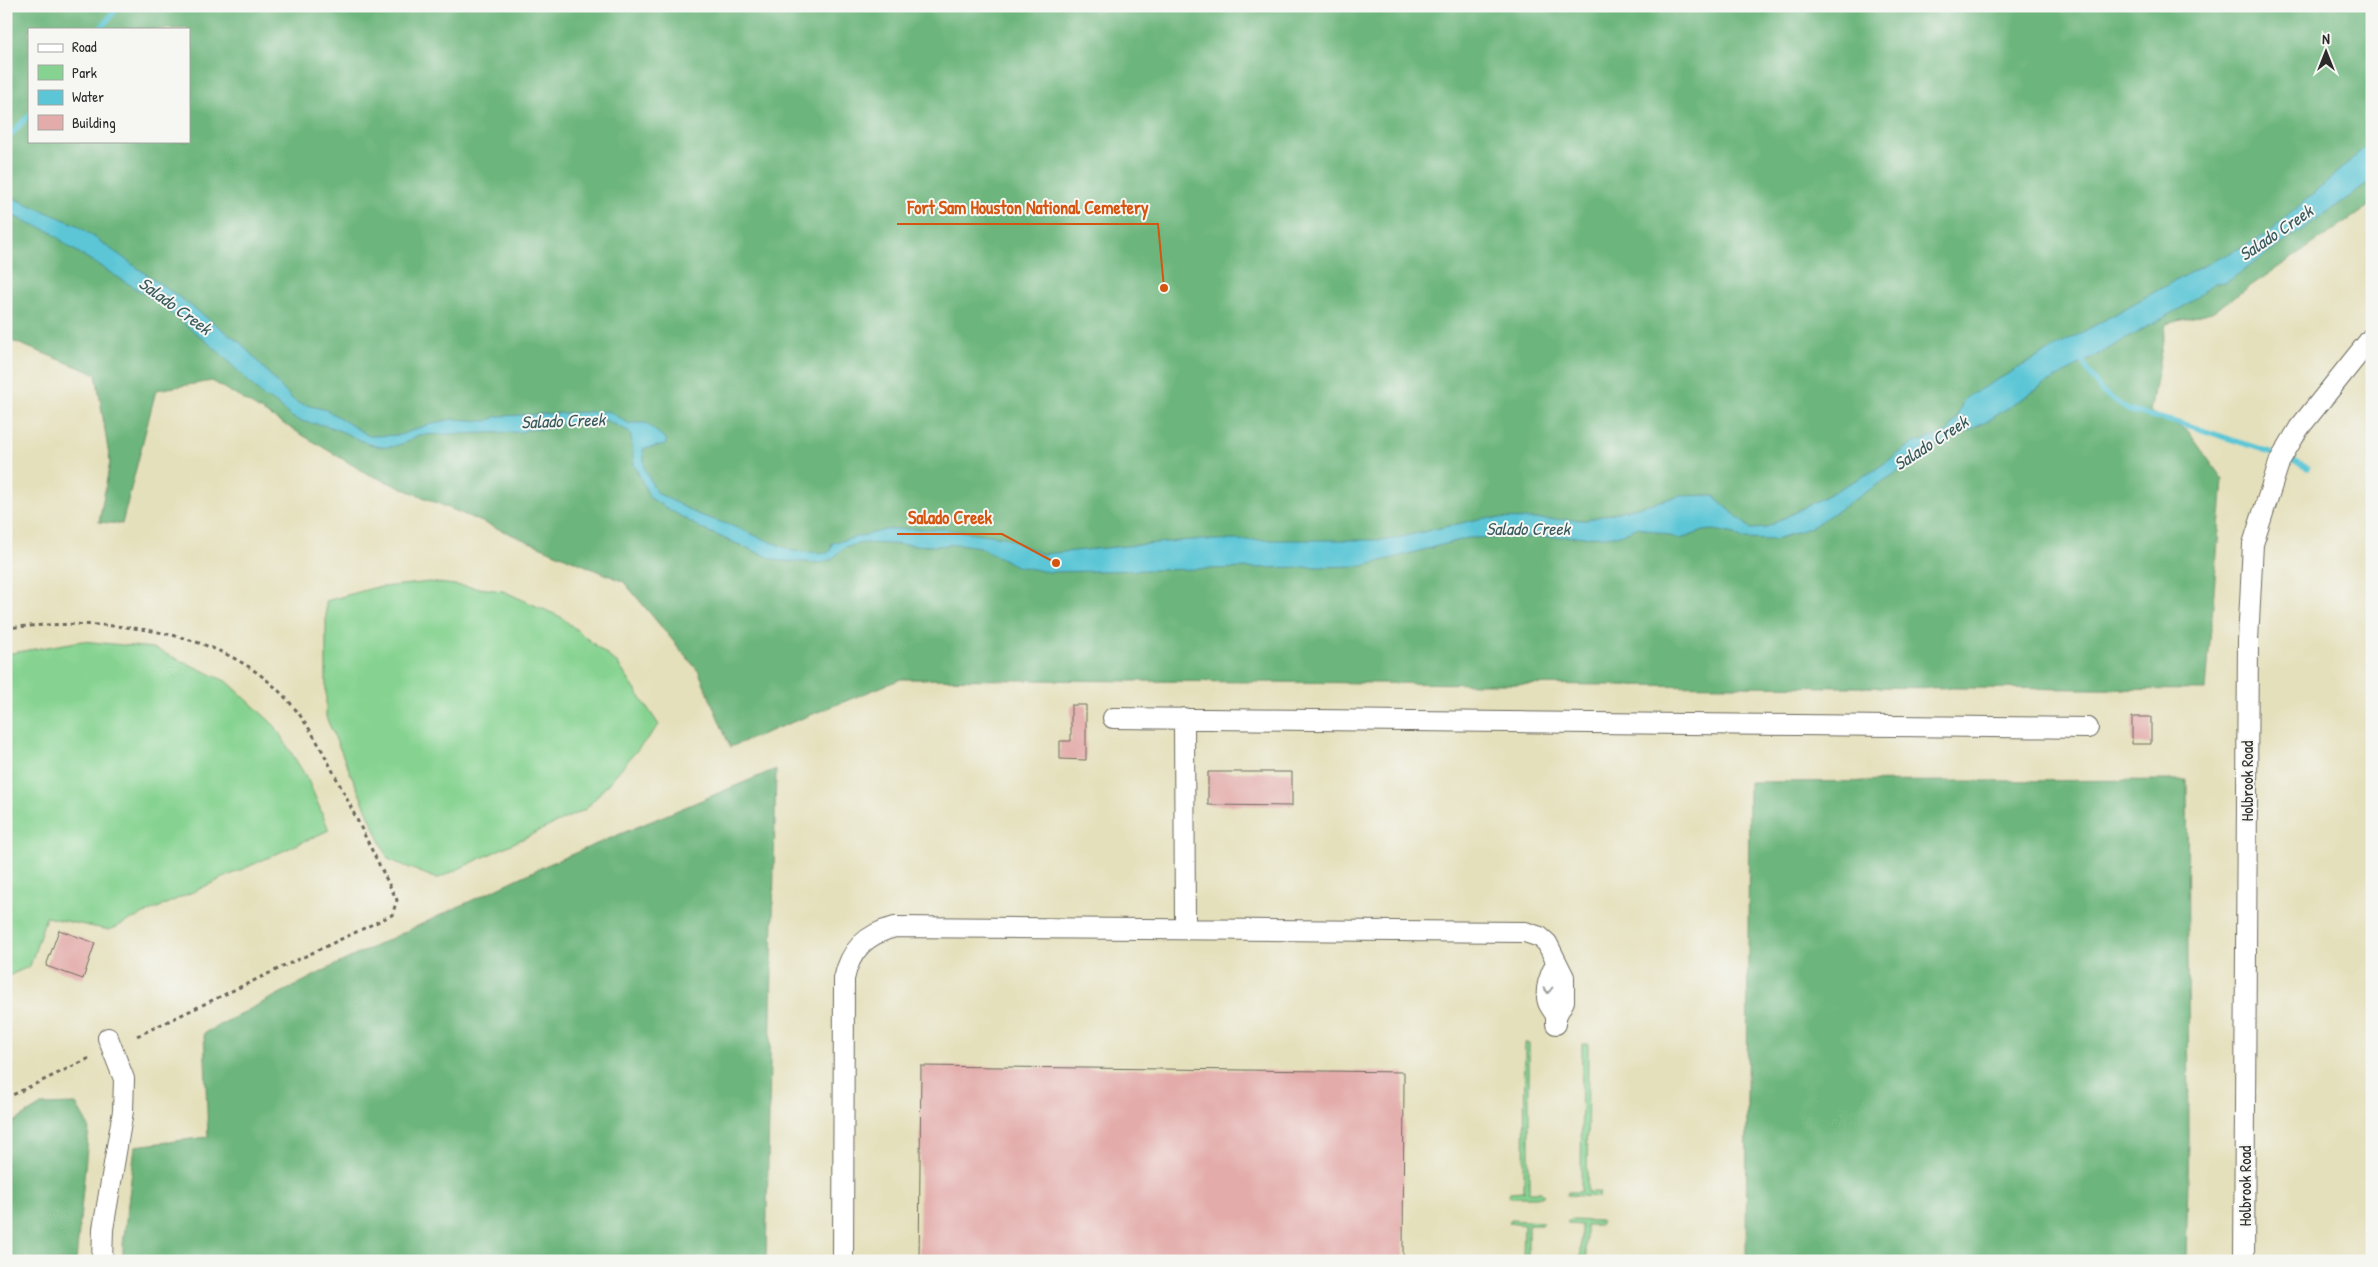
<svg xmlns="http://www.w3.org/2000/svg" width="2378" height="1267" font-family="'Patrick Hand',sans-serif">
	<rect width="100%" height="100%" fill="#f6f6f2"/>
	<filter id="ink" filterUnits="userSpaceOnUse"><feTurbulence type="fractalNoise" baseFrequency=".02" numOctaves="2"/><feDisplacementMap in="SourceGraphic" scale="10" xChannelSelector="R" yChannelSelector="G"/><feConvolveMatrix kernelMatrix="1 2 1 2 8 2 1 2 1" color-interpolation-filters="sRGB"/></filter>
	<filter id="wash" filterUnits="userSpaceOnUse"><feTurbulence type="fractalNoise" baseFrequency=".0096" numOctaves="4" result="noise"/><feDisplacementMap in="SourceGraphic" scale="20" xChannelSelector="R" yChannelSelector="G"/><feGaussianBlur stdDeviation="1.12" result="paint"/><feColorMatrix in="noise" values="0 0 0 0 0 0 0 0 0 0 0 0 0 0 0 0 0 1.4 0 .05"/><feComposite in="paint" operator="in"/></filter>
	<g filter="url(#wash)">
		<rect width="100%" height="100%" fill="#e5e0bc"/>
		<path fill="#86d391" stroke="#587f5e" d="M430,582l73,9 58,26 57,47 41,61 -73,84 -149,70 -49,-20 -62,-142v-116l47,-13z
			M82,641l71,7 75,34 47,44 33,54 21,50 -220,100 -63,-13 -16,49 -24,11v-323z
			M1525,1043h4v149h12l3,3 -2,2h-32l-1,-3 1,-2 14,-1z
			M1582,1044h6l-1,148h13l-1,5 -32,-2 1,-3h13z
			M1510,1220l33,2 -2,3h-13v36h-5l1,-36 -16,-2z
			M1570,1220l31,1 -2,4h-13v36h-5v-36l-12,-1 -2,-2z"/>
		<path fill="#6cb57b" stroke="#4c7053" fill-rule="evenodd" d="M6,6h2366v198l-160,108 -46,12 -16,88 38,19 35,49 -17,210 -1305,-11 -171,68 -31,-75 -75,-90 -258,-109 -154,-92 -56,9 -34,134 -23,-2 11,-60 -14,-88 -81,-32 -9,-1zM29,29h160v112h-160z
			M776,769l-10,492h-643v-16l12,-99 73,-9 -4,-104 131,-68 216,-102z
			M2187,780l2,359 -3,122h-440l3,-479z
			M76,1104l13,23 -13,134h-70v-134l35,-22z"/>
		<path fill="#5cc6d6" stroke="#447880" d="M2372,139v39l-10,10 -135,94 -12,1 -32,24 -136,76 -61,39 -53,27 -121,78 -38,13 -32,-1 -7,-5 -21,-4 -10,1 -24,8 -41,-12 -22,9 -149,2 -105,28 -315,6 -32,-6 -36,-19 -21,-3 -23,2 -72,-3 -20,4 -12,12 -10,4 -44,-2 -76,-32 -52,-31 -16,-33 -3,-28 -3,-6 -23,-11 -43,4 -8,4 -27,2 -6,2 -103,3c-37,26 -53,4 -88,-8 -11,-4 -24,-3 -34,-8 -13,-5 -15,-18 -31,-21l-47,-47 -59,-48 -88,-55 -20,-16 -45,-19v-18l71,30 106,75 58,43 50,55 7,5 29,7 42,26 31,-1 29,-11 24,-5 34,2 11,-5 111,-5 19,12h18l21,17 -2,5 -22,4 2,20 11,23 41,22 33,11 63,26 33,2 4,-2 2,-8 57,-14h56l60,8 37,17 147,-14h199l95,-22 103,2 94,-24 33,-1 38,34 14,-1 108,-57 41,-28 34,-11 9,-15 6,-16 5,-5 217,-121 81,-40 95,-84z"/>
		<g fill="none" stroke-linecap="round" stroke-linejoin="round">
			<path stroke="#5cc6d6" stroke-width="5.5" d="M100,29l19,-23
				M6,140l23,-25
				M2080,358l22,34 26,18 62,16 83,27
				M2291,460l17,8"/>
		</g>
		<g id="blocks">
			<path fill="#e3acaa" d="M1071,705h15v55l-26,-1v-18h11z
				M2132,717h19v27h-19z
				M1208,772h84v34l-84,-1z
				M59,930l36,13 -12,36 -37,-13z
				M921,1066l483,6 -1,189h-484z"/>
		</g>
	</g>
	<g filter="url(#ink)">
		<use href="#blocks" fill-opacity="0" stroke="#6c6a5e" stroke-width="1"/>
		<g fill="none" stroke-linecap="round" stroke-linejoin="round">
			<g stroke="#6c6a5e" stroke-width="22">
				<path id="minor" d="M1113,718l975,10
					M1184,718l1,210
					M1556,964c-6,10 -12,26 -8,38 1,4 6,9 8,14
					M102,1261l1,-32 20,-118 1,-32 -16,-41
					M843,1261l1,-282c6,-29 22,-45 51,-52 210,1 420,4 630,5l15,5 7,6 17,34v24l-8,15v8
					M2244,1261l4,-620 5,-97 27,-84 19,-32 73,-91"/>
			</g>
			<path stroke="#6c6a5e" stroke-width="3" stroke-dasharray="4 4" stroke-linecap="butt" d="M6,628c96,-10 218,-4 285,76 23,27 38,60 54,91 17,35 34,70 52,105l-5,15 -255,121
				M6,1098l86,-41"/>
			<use href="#minor" stroke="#fff" stroke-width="20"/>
		</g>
		<defs><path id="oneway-chevron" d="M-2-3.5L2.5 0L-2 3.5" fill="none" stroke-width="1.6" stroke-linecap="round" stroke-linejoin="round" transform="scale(1.25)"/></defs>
		<use stroke="#a0a0a0" href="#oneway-chevron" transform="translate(1548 990) rotate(91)"/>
	</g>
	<g text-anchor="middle" stroke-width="4" stroke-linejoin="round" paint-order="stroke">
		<g font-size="16" fill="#2b2b2b" stroke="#f6f6f2">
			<text transform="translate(2247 781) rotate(-90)" y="6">Holbrook Road</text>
			<text transform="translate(2245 1186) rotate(-90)" y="6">Holbrook Road</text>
		</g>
		<g font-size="18" font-style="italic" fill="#3a5a5e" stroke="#f6f6f2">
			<text transform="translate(2276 233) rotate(-34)" y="6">Salado Creek</text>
			<text transform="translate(175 306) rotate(36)" y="6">Salado Creek</text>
			<text transform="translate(563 421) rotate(-2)" y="6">Salado Creek</text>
			<text transform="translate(1931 443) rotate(-33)" y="6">Salado Creek</text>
			<text x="1528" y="535">Salado Creek</text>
		</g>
	</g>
	<path fill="none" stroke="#d5540f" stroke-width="2" d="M1164 288L1158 224H897M1056 563L1002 534H897"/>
	<g fill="#d5540f" stroke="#f6f6f2" stroke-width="2">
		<circle cx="1164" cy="288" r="5"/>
		<circle cx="1056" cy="563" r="5"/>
	</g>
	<g font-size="18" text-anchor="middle" font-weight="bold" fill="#d5540f" stroke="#f6f6f2" stroke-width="4" stroke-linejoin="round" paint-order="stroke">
		<text x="1028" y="214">Fort Sam Houston National Cemetery</text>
		<text x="950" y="524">Salado Creek</text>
	</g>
	<rect width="2378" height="1267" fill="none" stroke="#f6f6f2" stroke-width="25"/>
	<rect x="28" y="28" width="162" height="115" fill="#f6f6f2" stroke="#a5a5a2"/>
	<rect x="38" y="44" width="25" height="8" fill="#ffffff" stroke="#a5a5a2"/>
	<text x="72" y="52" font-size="15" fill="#2b2b2b">Road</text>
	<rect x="38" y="65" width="25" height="15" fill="#86d391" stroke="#a5a5a2"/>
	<text x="72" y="78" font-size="15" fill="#2b2b2b">Park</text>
	<rect x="38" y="90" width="25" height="15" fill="#5cc6d6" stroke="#a5a5a2"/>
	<text x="72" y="102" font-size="15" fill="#2b2b2b">Water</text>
	<rect x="38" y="115" width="25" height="15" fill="#e3acaa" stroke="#a5a5a2"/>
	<text x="72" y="128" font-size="15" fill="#2b2b2b">Building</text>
	<g transform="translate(2326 52)" stroke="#f6f6f2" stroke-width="4" paint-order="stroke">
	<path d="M0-4L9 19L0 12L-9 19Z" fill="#2b2b2b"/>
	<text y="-8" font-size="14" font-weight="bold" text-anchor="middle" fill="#2b2b2b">N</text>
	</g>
</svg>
